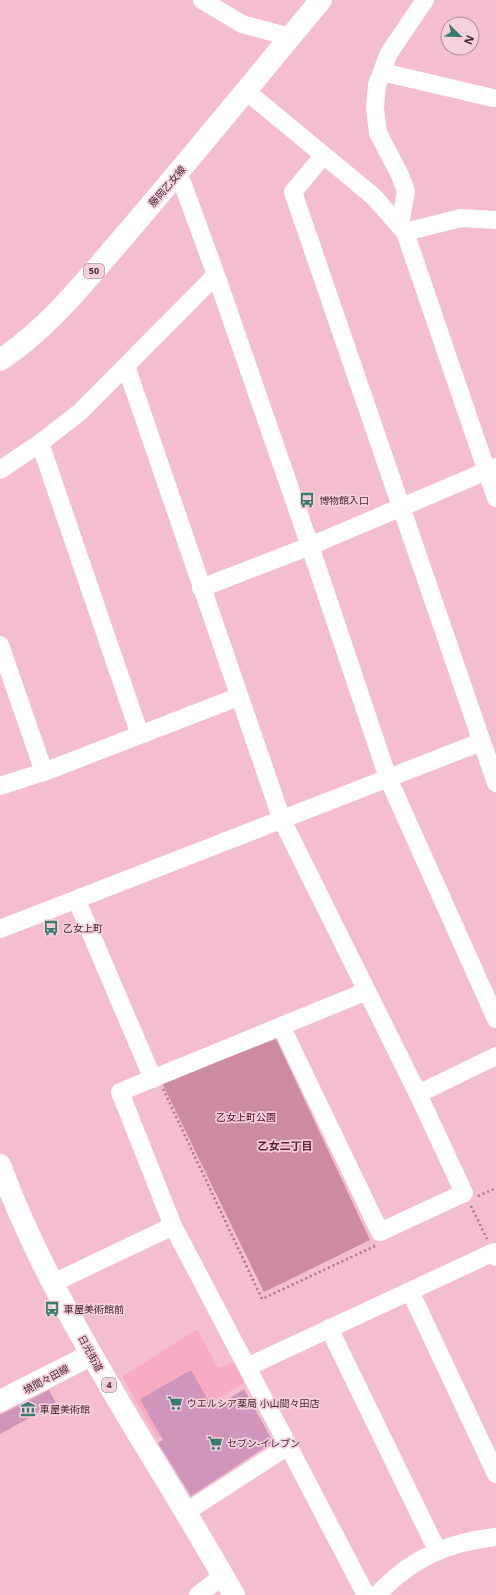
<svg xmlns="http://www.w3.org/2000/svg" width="496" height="1595" font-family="'Noto Sans','Noto Sans JP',sans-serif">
	<rect width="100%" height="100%" fill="#f4bece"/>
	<path fill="#f8abc2" d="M197,1329l21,39 19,-7 8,21 -88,55 -35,-60z"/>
	<path fill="#cd8b9f" d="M276,1039l94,201 -106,52 -102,-209z"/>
	<path fill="#cf95bb" d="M191,1370l22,39 31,-20 29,53 -82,54 -33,-53 5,-3 -23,-41z
		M49,1390l7,13 -56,31v-19z"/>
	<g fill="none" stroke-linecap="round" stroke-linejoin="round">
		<path stroke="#a77987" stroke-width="2.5" stroke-dasharray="2 3" stroke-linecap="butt" d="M163,1089l99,210 113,-53
			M478,1196l18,-8
			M471,1206l16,33"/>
		<path stroke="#fff" stroke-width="18" d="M202,0l40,24 48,13
			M382,72l111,26
			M246,91l127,105 32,36 91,266
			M323,156l-30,36 203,591
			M179,174l37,101 94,271 78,232 108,241
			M400,225l6,-34 -6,-16 -22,-42 -3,-25 2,-23 12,-32 36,-53
			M405,232l56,-14 35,2
			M126,366l156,454 136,274 46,99 -84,39 -99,-206
			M40,443l100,292
			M0,470l40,-27 40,-31 136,-137
			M201,588l109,-42 186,-79
			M0,645l44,127
			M0,786l44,-14 194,-75
			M77,901l76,178
			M0,929l481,-187
			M367,991l-247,101 53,134 74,141 247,-115 2,5
			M418,1094l78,-38
			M53,1283l120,-57
			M410,1291l86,183
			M329,1328l108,222
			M247,1367l119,228
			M186,1512l102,-66
			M198,1595l25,-19
			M377,1595c33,-36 71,-53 119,-58"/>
		<path stroke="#fff" stroke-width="22" d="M0,360c50,-33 87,-81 126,-126 66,-77 130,-156 195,-234
			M0,1401l91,-46"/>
		<path stroke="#fff" stroke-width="22" d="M0,1165c35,95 87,183 138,269 33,53 65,107 96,161"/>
	</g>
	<defs>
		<g id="bus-bare" transform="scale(1.2)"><path d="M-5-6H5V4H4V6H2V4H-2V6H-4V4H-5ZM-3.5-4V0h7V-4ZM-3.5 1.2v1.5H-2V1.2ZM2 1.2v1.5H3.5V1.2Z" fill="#387c6f" stroke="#f6d1db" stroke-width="2.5" paint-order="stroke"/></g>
		<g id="supermarket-bare" transform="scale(1.2)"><path d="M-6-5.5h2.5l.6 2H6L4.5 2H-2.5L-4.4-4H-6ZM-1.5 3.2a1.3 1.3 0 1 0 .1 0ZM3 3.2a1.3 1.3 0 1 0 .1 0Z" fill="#387c6f" stroke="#f6d1db" stroke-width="2.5" paint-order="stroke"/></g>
		<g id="museum-bare" transform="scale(1.2)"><path d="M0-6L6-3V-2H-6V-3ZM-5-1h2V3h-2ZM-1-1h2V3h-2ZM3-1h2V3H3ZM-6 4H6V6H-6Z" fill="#387c6f" stroke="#f6d1db" stroke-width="2.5" paint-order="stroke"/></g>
	</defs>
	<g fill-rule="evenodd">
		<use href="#bus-bare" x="307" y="500"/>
		<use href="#bus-bare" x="51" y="928"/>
		<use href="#bus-bare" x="52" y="1309"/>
		<use href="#supermarket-bare" x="175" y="1403"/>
		<use href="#museum-bare" x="28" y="1409"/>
		<use href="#supermarket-bare" x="215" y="1443"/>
	</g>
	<g text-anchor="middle" stroke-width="3.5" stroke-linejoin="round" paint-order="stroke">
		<g fill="#f6d1db" stroke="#7d5964" stroke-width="1">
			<rect x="84" y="264" width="20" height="14" rx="3"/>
			<rect x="102" y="1378" width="14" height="14" rx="3"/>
		</g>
		<g font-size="9" font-weight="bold" fill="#492631">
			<text x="94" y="274">50</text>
			<text x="109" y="1388">4</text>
		</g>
		<g font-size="10" fill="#492631" stroke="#f6d1db">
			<text transform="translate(167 186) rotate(-49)" y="4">藤岡乙女線</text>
			<text transform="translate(91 1353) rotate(61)" y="4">日光街道</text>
			<text transform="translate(46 1379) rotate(-28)" y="4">境間々田線</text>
		</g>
		<g font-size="10" fill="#492631" stroke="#f6d1db" text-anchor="start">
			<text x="319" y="504">博物館入口</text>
			<text x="63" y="932">乙女上町</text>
			<text x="64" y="1313">車屋美術館前</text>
			<text x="187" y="1407">ウエルシア薬局 小山間々田店</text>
			<text x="40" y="1413">車屋美術館</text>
			<text x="227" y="1447">セブン-イレブン</text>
		</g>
		<g font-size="10" fill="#540129" stroke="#f6d1db">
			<text x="246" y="1121">乙女上町公園</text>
		</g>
		<g font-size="11" font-weight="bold" fill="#651c39" stroke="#f6d1db">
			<text x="285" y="1150">乙女二丁目</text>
		</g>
	</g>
	<g transform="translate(460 36) rotate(113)"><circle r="19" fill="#f6d1db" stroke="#b18d97"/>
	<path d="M0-3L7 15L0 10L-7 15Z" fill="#387c6f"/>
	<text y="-6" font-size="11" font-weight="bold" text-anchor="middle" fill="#492631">N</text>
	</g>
</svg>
